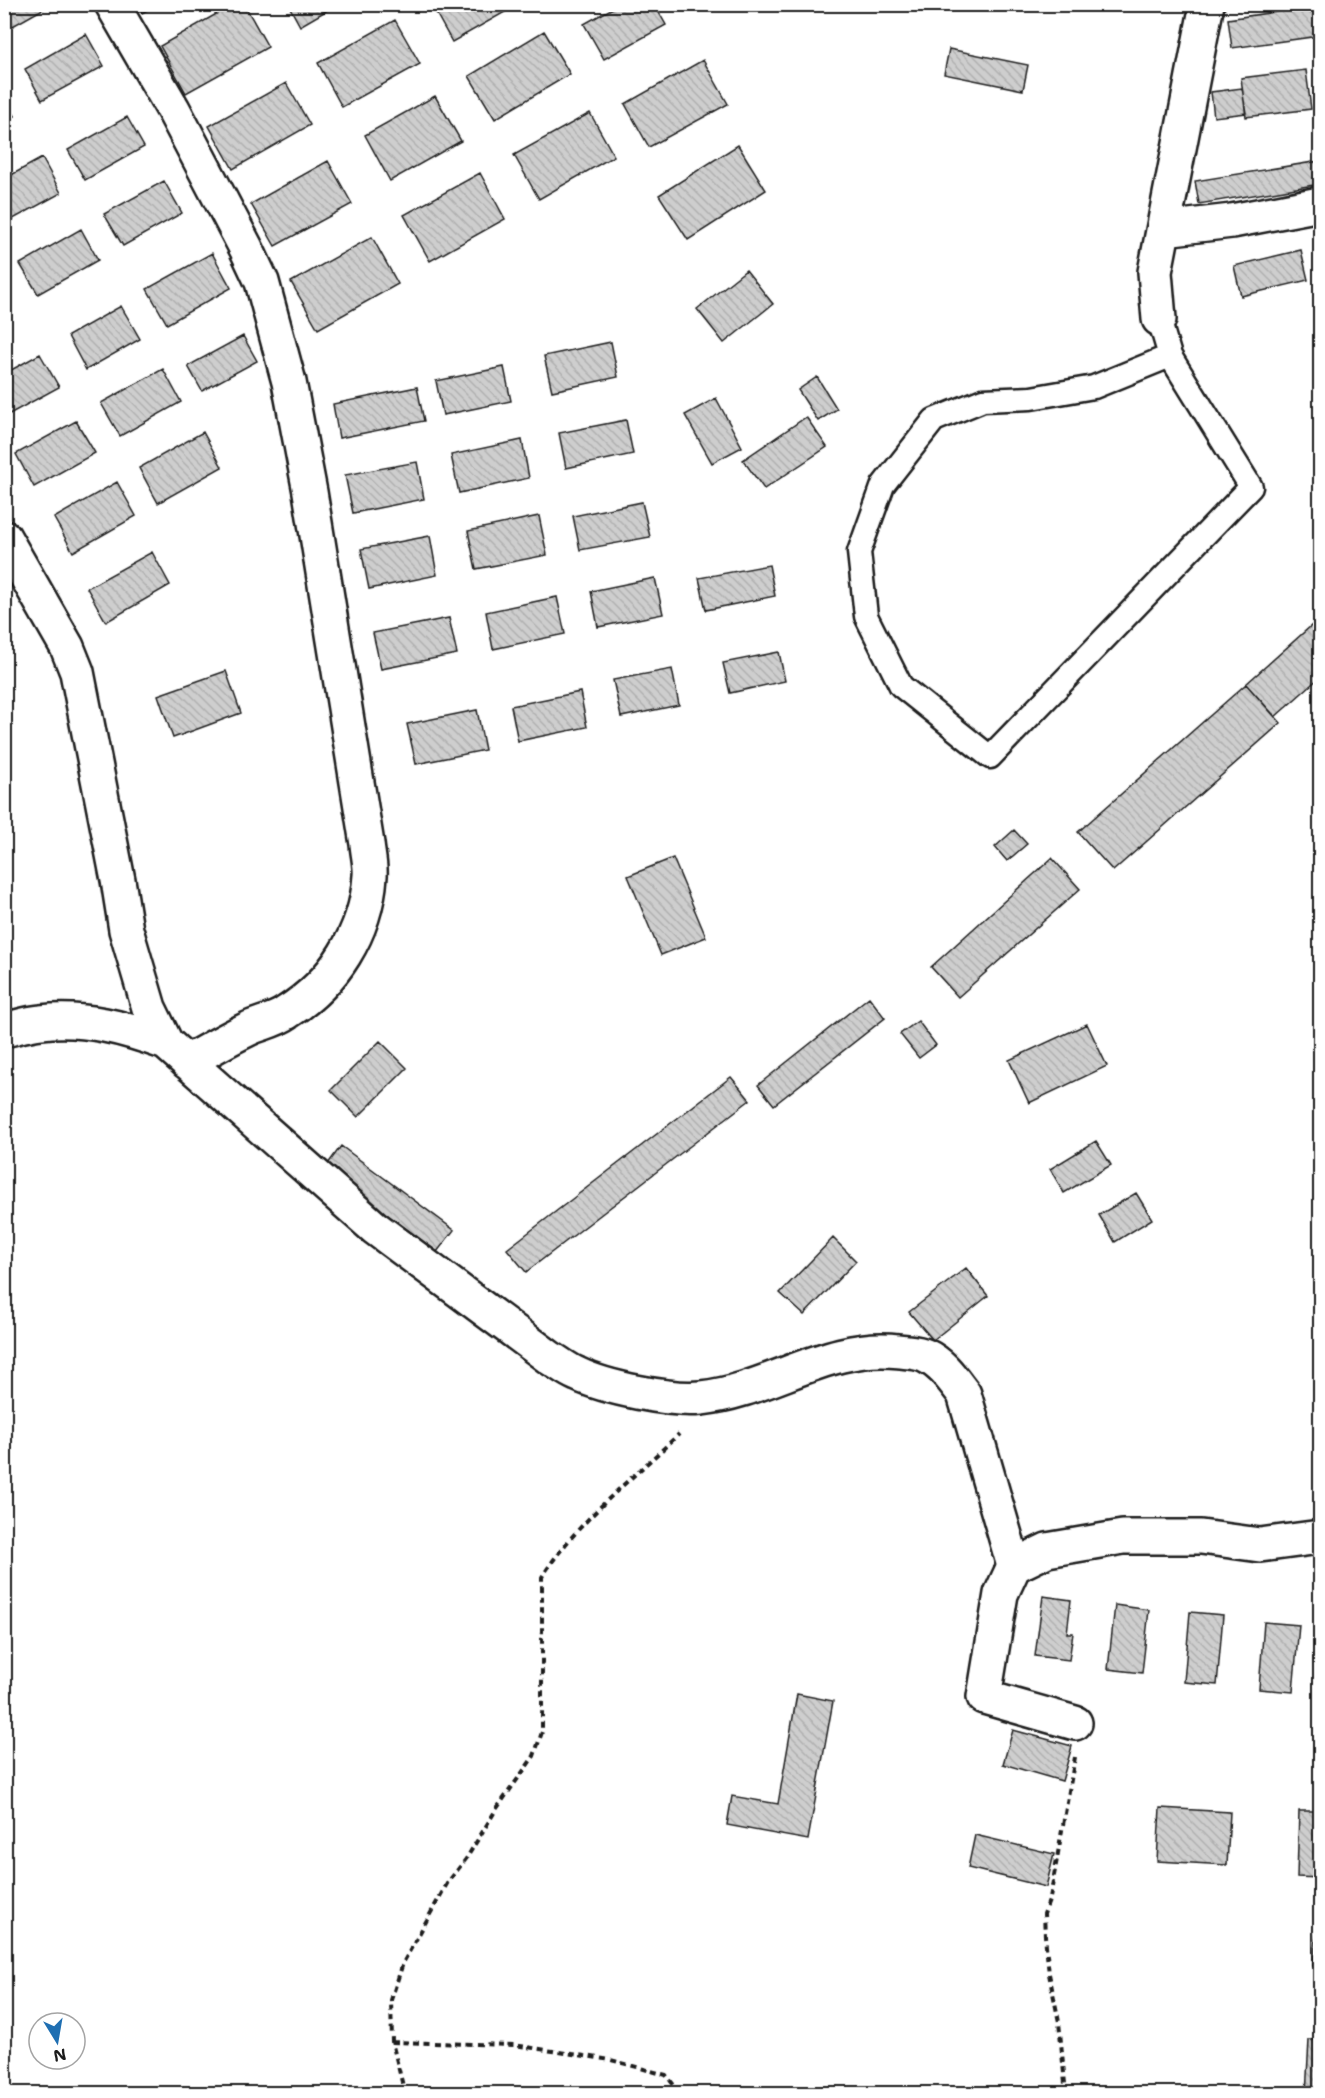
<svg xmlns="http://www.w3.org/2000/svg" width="1325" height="2098" font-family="'Shantell Sans',sans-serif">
	<defs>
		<pattern id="building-back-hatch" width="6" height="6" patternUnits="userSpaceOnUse" patternTransform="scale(1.5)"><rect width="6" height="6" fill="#cecece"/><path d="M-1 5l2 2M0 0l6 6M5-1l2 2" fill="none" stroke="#b0b0b0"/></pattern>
	</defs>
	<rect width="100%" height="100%" fill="#fff"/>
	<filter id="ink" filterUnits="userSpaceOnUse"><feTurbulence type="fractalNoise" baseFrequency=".0167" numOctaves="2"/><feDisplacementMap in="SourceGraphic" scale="12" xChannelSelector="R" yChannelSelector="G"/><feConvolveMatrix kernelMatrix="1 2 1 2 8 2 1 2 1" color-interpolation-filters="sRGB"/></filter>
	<g filter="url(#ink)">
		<path fill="url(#building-back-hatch)" stroke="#1c1c1c" stroke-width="1.5" d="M4,4h48l-48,27z
			M137,4h21l-16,9z
			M234,4h10l24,43 -82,46 -26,-47z
			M288,4h50l-38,22z
			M431,4h88l-67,38z
			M620,4h34l12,21 -62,34 -20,-35z
			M1315,6l4,30 -87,12 -4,-29z
			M395,20l25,44 -78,43 -24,-44z
			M544,31l26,43 -75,45 -26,-43z
			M86,34l18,32 -62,34 -17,-31z
			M949,49l79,16 -5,25 -79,-16z
			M703,60l25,44 -79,43 -24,-43z
			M1306,70l5,39 -65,8 -5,-39z
			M286,83l24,42 -77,44 -24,-43z
			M1242,88l4,25 -32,4 -3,-25z
			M435,96l26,45 -71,40 -25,-46z
			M4,98l11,18 -11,5z
			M590,113l24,43 -75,43 -25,-44z
			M127,117l17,30 -59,33 -17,-30z
			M738,145l28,45 -78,50 -29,-45z
			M42,158l19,35 -57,31v-45z
			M328,161l24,43 -77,42 -24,-42z
			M1320,161v23l-121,20 -4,-23z
			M480,173l25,46 -75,42 -26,-46z
			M164,181l18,32 -59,33 -19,-32z
			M81,229l17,31 -60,34 -18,-30z
			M372,237l26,47 -80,45 -27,-47z
			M1301,250l7,30 -67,16 -7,-30z
			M212,253l19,35 -64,36 -20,-35z
			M746,270l27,34 -49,39 -27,-34z
			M121,306l19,33 -54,31 -18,-34z
			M243,336l14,25 -55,30 -14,-25z
			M611,342l7,35 -66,14 -8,-35z
			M40,354l19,33 -55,30v-43z
			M504,367l7,34 -68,14 -7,-34z
			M163,369l18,33 -61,34 -19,-33z
			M817,377l20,32 -19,12 -20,-31z
			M417,387l7,34 -85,17 -6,-34z
			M716,398l26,49 -30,16 -27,-48z
			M806,417l21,30 -63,42 -21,-29z
			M626,420l7,34 -67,14 -7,-35z
			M76,421l19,32 -61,34 -18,-33z
			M203,432l19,35 -64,36 -19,-35z
			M522,440l7,38 -70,15 -8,-38z
			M417,462l7,37 -71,14 -8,-38z
			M117,482l19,34 -63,36 -19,-34z
			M642,502l8,35 -70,13 -7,-34z
			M539,516l8,39 -71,14 -8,-38z
			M430,536l7,39 -68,14 -8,-40z
			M152,552l18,33 -64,37 -19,-34z
			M769,565l6,31 -69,14 -7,-32z
			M655,578l8,36 -65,13 -7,-36z
			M557,597l8,37 -72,15 -7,-37z
			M449,618l8,36 -76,15 -8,-36z
			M1320,618v59l-45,40 -29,-33z
			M779,652l6,29 -55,12 -7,-30z
			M672,669l7,36 -58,12 -8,-37z
			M226,671l15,42 -68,25 -15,-43z
			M1246,684l35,39 -168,148 -35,-39z
			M580,692l7,35 -69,14 -7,-35z
			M477,710l8,40 -69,14 -9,-40z
			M1014,830l13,14 -20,17 -12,-14z
			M673,858l33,79 -45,18 -33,-79z
			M1052,858l28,31 -122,108 -27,-30z
			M869,997l16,21 -111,87 -16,-20z
			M918,1021l18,24 -17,13 -19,-24z
			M1087,1024l20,42 -78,37 -20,-43z
			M380,1041l27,27 -49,49 -27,-27z
			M731,1077l19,23 -224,172 -19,-23z
			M1096,1141l15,24 -47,28 -14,-24z
			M341,1146l113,84 -17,22 -112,-84z
			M1136,1193l16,26 -37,23 -16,-27z
			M833,1238l23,23 -52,54 -24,-22z
			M966,1268l22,28 -55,44 -24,-28z
			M1043,1596l28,4 -4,33h6l-4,27 -34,-4z
			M1115,1605l34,5 -7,63 -34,-4z
			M1190,1612l33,3 -6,70 -33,-3z
			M1264,1622l35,3 -6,67 -34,-3z
			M797,1694l36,7 -25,139 -81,-15 5,-29 46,8z
			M1013,1730l59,16 -10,35 -59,-17z
			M1160,1808l70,4 -3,53 -70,-4z
			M1299,1811h21v67l-23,-1z
			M975,1835l79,19 -8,33 -78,-19z
			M1317,1924h3v42h-7z
			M1309,2040h11v54h-14z"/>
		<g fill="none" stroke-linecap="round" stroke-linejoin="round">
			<g stroke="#1c1c1c" stroke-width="27">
				<path id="lane" d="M1159,319l11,37 81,131 -261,270 -89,-71 -35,-70 -7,-64 24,-67 51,-65 49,-20 48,-2 63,-11 76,-31"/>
			</g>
			<g stroke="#1c1c1c" stroke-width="38">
				<path id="street" d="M112,4l61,105 73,139 16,34 27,100 21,110 57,352c1,11 4,22 3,32 -4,57 -36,107 -84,137 -11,8 -26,10 -38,16 -21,10 -41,22 -61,33
					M1164,229l68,-8 88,-17
					M1159,319l-4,-47 52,-268
					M4,537l63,110 10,25 41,208 8,50 23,78 17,35
					M4,1030c13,-3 25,-7 37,-8 44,-5 84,6 125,21l209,185 175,130c9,5 17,12 27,16 29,14 93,27 124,24 69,-7 128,-56 198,-47 8,1 19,1 27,5 17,8 27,24 38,38l50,172
					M1075,1723l-91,-26 17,-103 13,-28 33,-16 76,-13h78l59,8 60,-8"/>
			</g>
			<path stroke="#1c1c1c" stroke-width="4" stroke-dasharray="6 4.5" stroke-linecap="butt" d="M392,2042l122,3 97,15 55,15 15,19
				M405,2094l-13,-52 -1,-42 12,-37 45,-81 18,-23 31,-51 37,-52 8,-24v-155c35,-56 90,-98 137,-143
				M1066,2094l-7,-72 -10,-48 -4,-38 -1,-22 6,-16 25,-141"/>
			<use href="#lane" stroke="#fff" stroke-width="22"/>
			<use href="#street" stroke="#fff" stroke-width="33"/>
		</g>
	</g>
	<rect width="1325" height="2098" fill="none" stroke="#fff" stroke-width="24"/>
	<rect x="12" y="12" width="1301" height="2074" fill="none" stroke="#1c1c1c" stroke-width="2" filter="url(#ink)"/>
	<g transform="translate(57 2041) rotate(169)"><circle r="28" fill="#ffffff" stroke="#a4a4a4" stroke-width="1.5"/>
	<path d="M0-4.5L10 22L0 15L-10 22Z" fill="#1f6fb2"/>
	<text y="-9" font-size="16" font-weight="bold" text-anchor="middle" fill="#1c1c1c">N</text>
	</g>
</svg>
